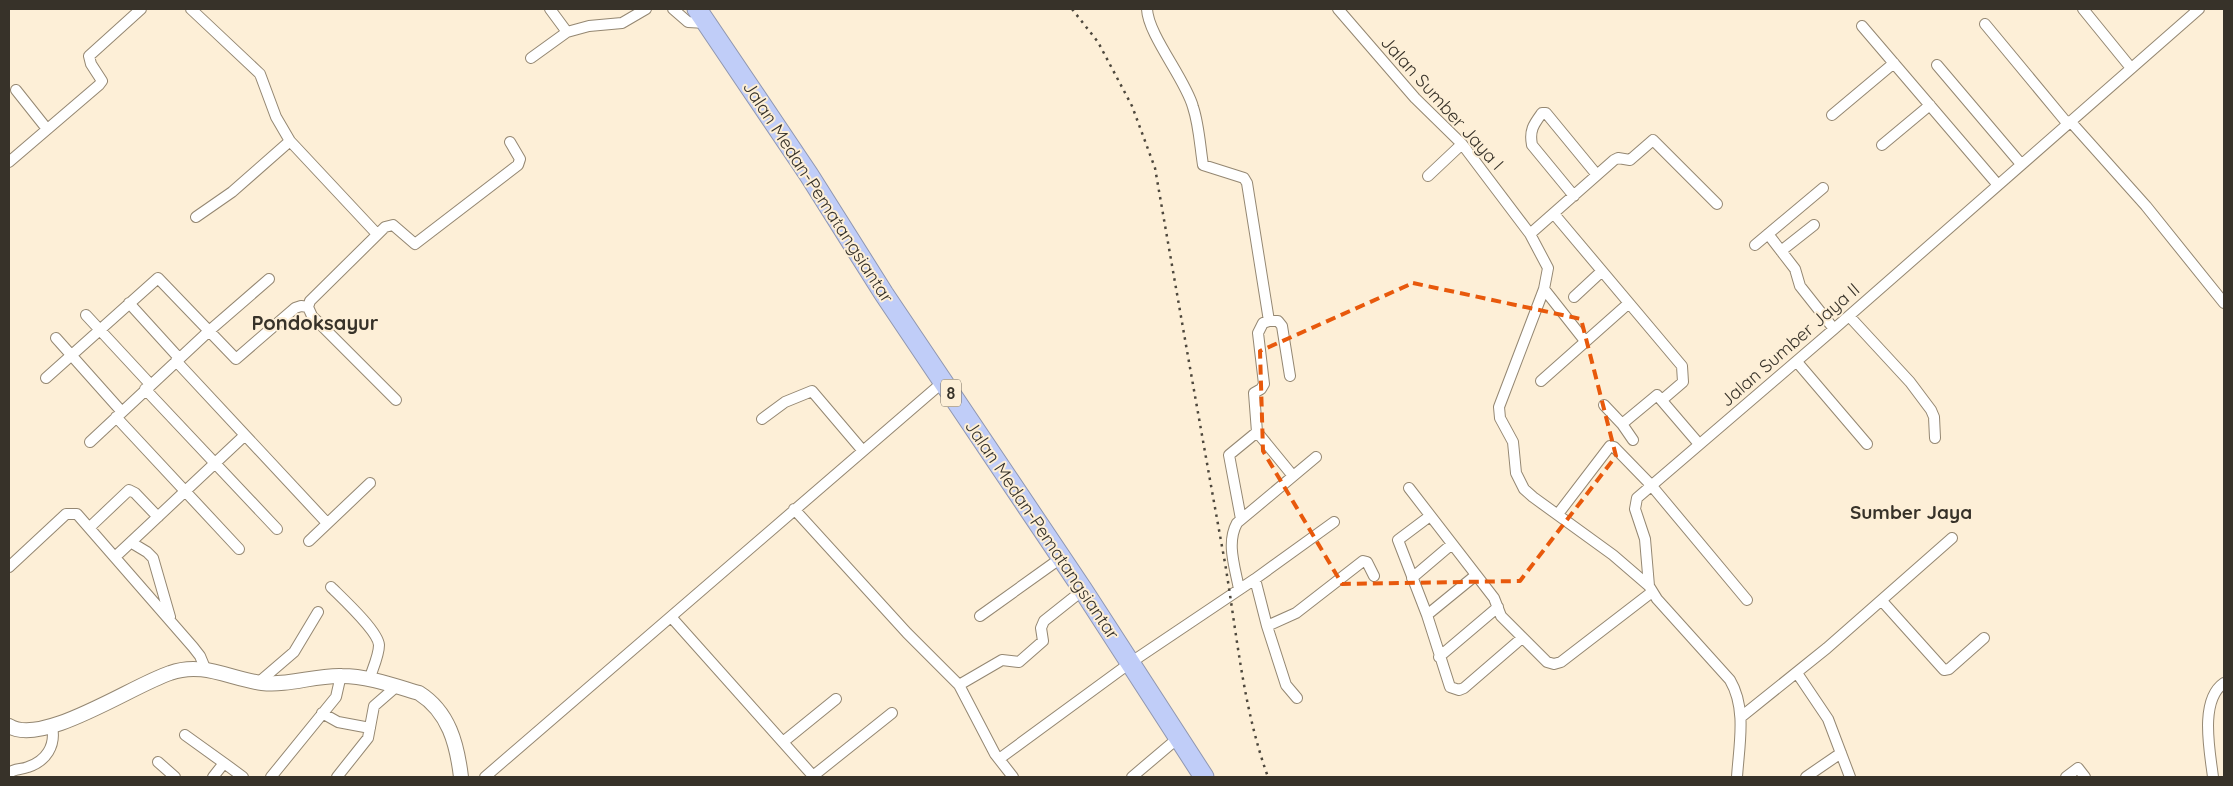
<svg xmlns="http://www.w3.org/2000/svg" width="2233" height="786" font-family="Quicksand,sans-serif">
	<rect width="100%" height="100%" fill="#fdefd7"/>
	<g fill="none" stroke-linecap="round" stroke-linejoin="round">
		<g stroke="#948772" stroke-width="12">
			<path id="street" d="M191,9l69,65 16,43 14,24 -58,51 -36,25
				M550,9l17,23 22,-6 33,-3 24,-14
				M673,9l15,13 18,1
				M1147,9c1,26 39,71 46,98 6,18 7,39 10,58l41,13 3,5 22,138 -6,2 -5,10 6,51 -3,5 -7,4 3,39
				M1338,9l77,89 47,46 68,90 18,34 -4,21 -45,118 1,11 13,24 3,31 8,16 9,8 80,58 36,31
				M2083,9l48,59
				M1985,24l82,99
				M1862,26l136,159
				M531,58l36,-26
				M1937,65l84,99
				M16,90l31,39
				M1832,115l62,-52
				M2070,121l76,85 78,97
				M290,141l87,93
				M1882,145l48,-40
				M9,162l90,-77 3,-4 -11,-17 -2,-8 52,-47
				M1428,176l34,-32
				M1574,196l-42,-51c-3,-15 2,-21 10,-32h4l51,62
				M1554,214l128,152 1,16 -21,18
				M1530,234l84,-74 4,-2 12,2 23,-20 64,64
				M1768,234l27,35 5,17 34,43
				M1755,245l68,-57
				M1781,251l33,-26
				M1544,289l41,52
				M1574,297l28,-26
				M129,303l50,55
				M86,315l64,69
				M1849,316l61,66 21,28 3,7 1,21
				M1269,321h9l4,5 8,50
				M56,338l66,74
				M176,361l151,162
				M1797,362l70,82
				M46,378l112,-100 78,81 59,-51 6,-2 7,1
				M1541,381l88,-78
				M145,389l132,140
				M396,400l-84,-84 -4,-9 2,-6 75,-74 8,-2 22,19 103,-79 2,-6 -10,-17
				M1604,405l18,19
				M116,417l123,132
				M762,419l23,-17 27,-11 51,60
				M1633,440l-11,-16 35,-29 42,49
				M90,442l119,-111 60,-52
				M1409,488l85,110 7,18 46,46 7,2 7,-2 91,-70
				M794,509l113,124 52,52 36,69 18,23
				M1558,514l52,-68 4,1 37,38 96,115
				M1430,516l-32,24 29,75 23,72 9,3 5,-2 58,-50
				M1241,519l-12,-64 28,-23 36,44
				M90,527l39,-37 6,3 23,24
				M309,541l61,-58
				M132,543l15,9 6,6 17,59
				M115,557l129,-121
				M9,567l57,-53h11l116,133 7,9 5,12
				M1412,578l40,-34
				M1255,579l12,47 29,-13 67,-52 4,1 7,14
				M331,587c11,11 47,44 48,58 0,11 -7,25 -10,35
				M1239,589c-4,-22 -13,-46 -2,-66l79,-66
				M1882,601l62,69 5,-1 35,-31
				M1427,615l49,-40
				M980,616l81,-58
				M672,618l142,159
				M1267,626l19,59 11,13
				M1439,657l59,-50
				M1797,673l31,46 22,58
				M259,682l35,-30 24,-40
				M959,685l43,-25 17,2 24,-21 -2,-13 3,-7 39,-31
				M322,713l16,9 32,6
				M1741,717l86,-69 125,-110
				M185,735l39,28
				M783,742l53,-43
				M999,759l131,-96 125,-84 79,-57
				M158,762l17,15
				M9,773c6,-5 12,-3 19,-6 18,-6 28,-21 24,-40
				M813,776l79,-63
				M213,777l11,-14 19,14
				M271,777l65,-80 5,-22
				M337,777l31,-39 6,-32 23,-20
				M485,777l458,-395
				M1132,777l46,-39
				M1737,777c2,-32 10,-68 -7,-97l-73,-81 -8,-13 -4,-47 -10,-30 2,-11 197,-169 365,-320
				M1806,777l35,-24
				M2066,777l12,-9 7,9
				M2213,777c-3,-25 -14,-77 11,-94"/>
		</g>
		<g stroke="#948772" stroke-width="16">
			<path id="secondary" d="M9,726c33,21 124,-41 161,-53 33,-12 60,6 92,10 27,3 53,-8 80,-7 25,0 53,10 77,17 30,19 38,51 42,84"/>
		</g>
		<g stroke="#9097b0" stroke-width="21">
			<path id="highway" d="M697,9l112,166 75,119 199,296 121,187"/>
		</g>
		<use href="#street" stroke="#fff" stroke-width="10"/>
		<use href="#secondary" stroke="#fff" stroke-width="14"/>
		<use href="#highway" stroke="#c0cdf8" stroke-width="19"/>
		<path stroke="#4d473c" stroke-width="2.5" stroke-dasharray="2.5 5" stroke-linecap="butt" d="M1072,9l26,33 34,64 23,62c23,132 46,263 70,395 12,72 18,145 43,214"/>
	</g>
	<path fill="none" stroke="#e8590c" stroke-width="4" stroke-dasharray="10 6" stroke-linejoin="round" d="M1413,283l168,36 35,137 -96,125 -178,3 -79,-133 -3,-100z"/>
	<g text-anchor="middle" stroke-width="4" stroke-linejoin="round" paint-order="stroke">
		<rect fill="#fdefd7" stroke="#726b5d" stroke-width="1" x="941" y="379.5" width="20" height="27" rx="4"/>
		<g font-size="16" font-weight="bold" fill="#373229">
			<text x="951" y="399">8</text>
		</g>
		<g font-size="18" fill="#373229" stroke="#fdefd7">
			<text transform="translate(1442 103) rotate(48)" y="6">Jalan Sumber Jaya I</text>
			<text transform="translate(818 192) rotate(57)" y="6">Jalan Medan-Pematangsiantar</text>
			<text transform="translate(1790 345) rotate(-41)" y="6">Jalan Sumber Jaya II</text>
			<text transform="translate(1042 530) rotate(56)" y="6">Jalan Medan-Pematangsiantar</text>
		</g>
		<g font-size="19" font-weight="bold" fill="#373229" stroke="#fdefd7">
			<text x="1911" y="519">Sumber Jaya</text>
		</g>
		<g font-size="20" font-weight="bold" fill="#373229" stroke="#fdefd7">
			<text x="315" y="330">Pondoksayur</text>
		</g>
	</g>
	<rect width="2233" height="786" fill="none" stroke="#373229" stroke-width="20"/>
</svg>
